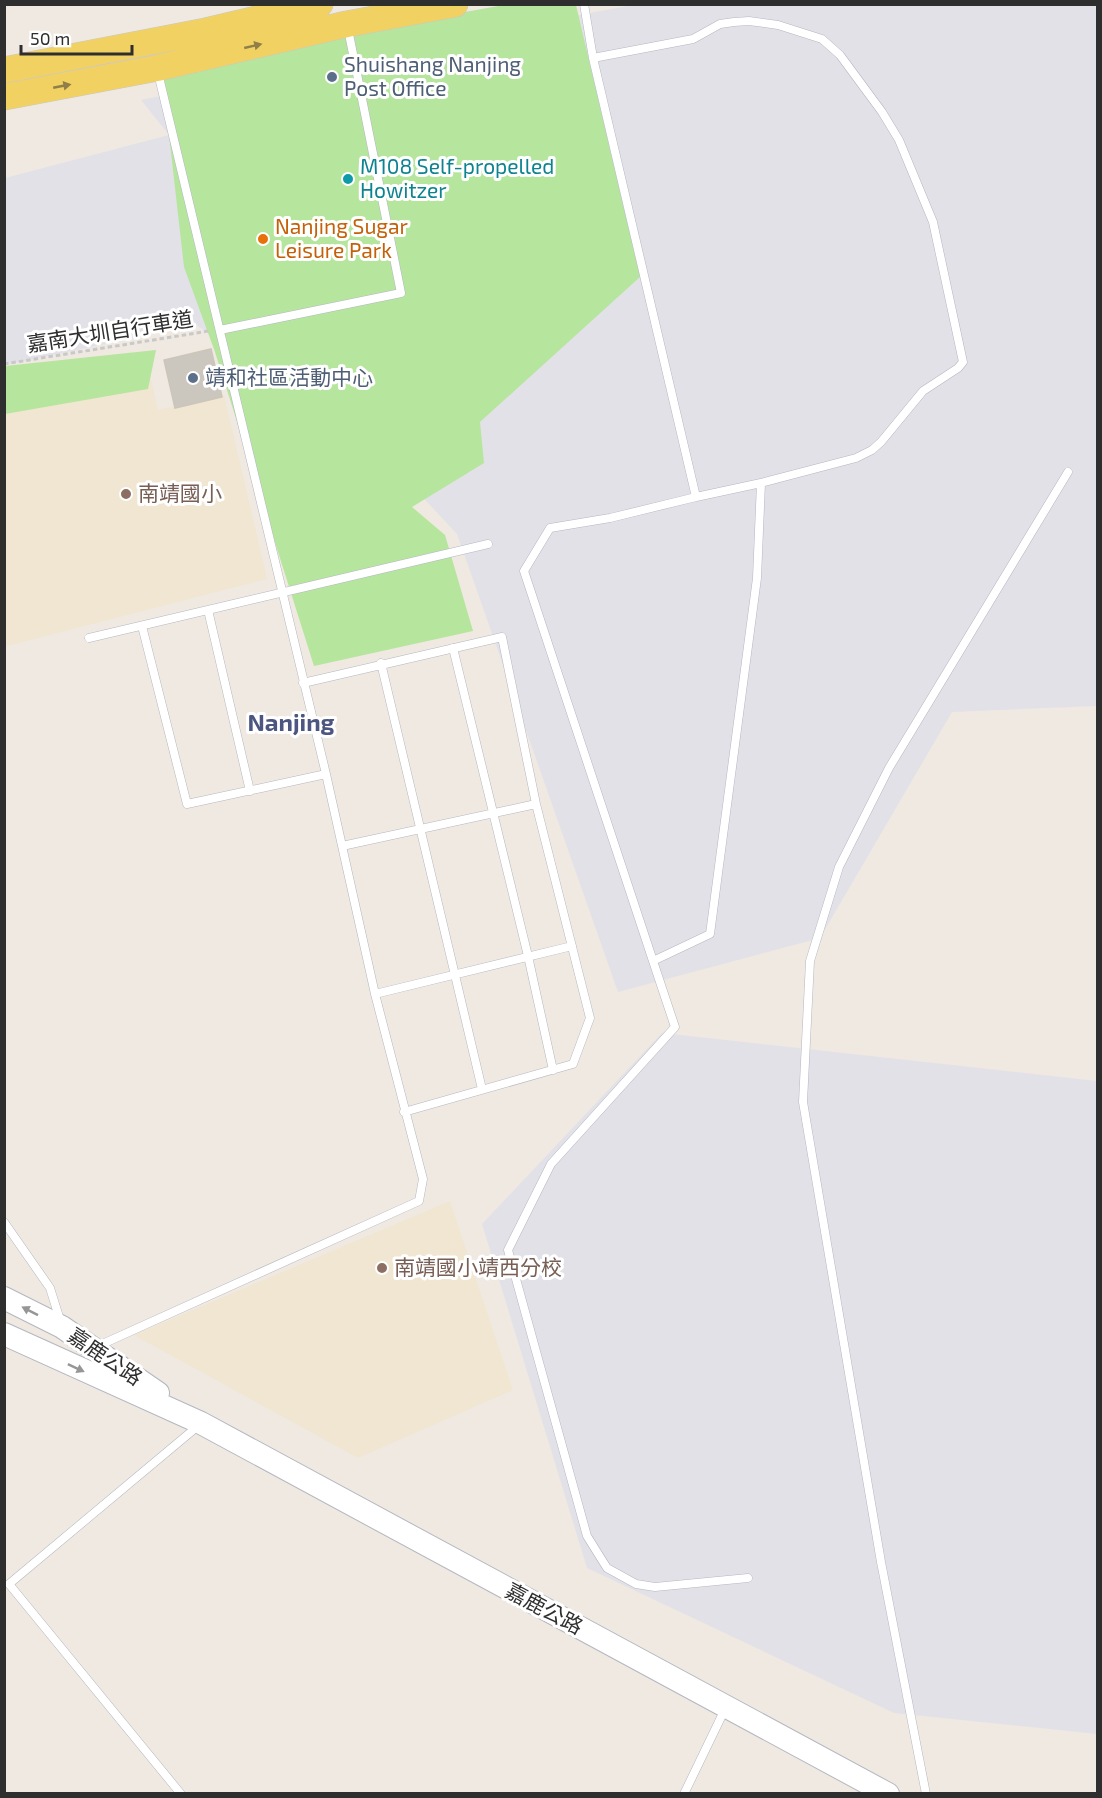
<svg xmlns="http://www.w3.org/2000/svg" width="1102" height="1798" font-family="'Exo 2','Noto Sans TC',sans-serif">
	<rect width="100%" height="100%" fill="#efe9e1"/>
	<path fill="#e3e1e8" d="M633,5h464v701l-145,6 -132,226 -202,54 -161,-458 -103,-110 -158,-99 -191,40v-187l164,-43 -28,-35 188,-39z
		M662,1033l435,48v653l-203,-21 -307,-145 -105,-344z"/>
	<path fill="#f0e6d1" d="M145,354l13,56 66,-15 43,184 -260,67 -3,-7v-261z
		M450,1201l63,189 -155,68 -224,-123z"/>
	<path fill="#b6e59e" d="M504,5h72l64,272 -160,145 4,41 -72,44 33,28 28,96 -159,35 -99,-314 -31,-85 -15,-132 -12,-68z
		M156,350l-8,39 -143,25v-48z"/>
	<path fill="#cbc7bf" stroke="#cbc5ba" stroke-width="1.5" d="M211,349l11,48 -47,11 -11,-48z"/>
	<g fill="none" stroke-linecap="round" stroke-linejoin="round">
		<g stroke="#b4b7c1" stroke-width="9">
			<path id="service" d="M584,4l9,54 103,439 65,-14 95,-25 16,-8 9,-8 42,-51 35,-23 5,-6 -30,-140 -34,-82 -17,-28 -42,-57 -18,-16 -44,-14 -29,-4 -15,1 -14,2 -27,15 -100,19
				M220,330l181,-37 -53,-264
				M696,497l-86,21 -60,10 -26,43 129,390 57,-27 47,-356 4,-95
				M208,610l42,181
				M142,626l45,178 139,-30
				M89,638l399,-94
				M453,648l75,308 25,114
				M381,663l101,426
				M303,683l199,-46 34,167 54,214 -17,46 -169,48
				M342,846l194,-42
				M653,961l22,66 -124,137 -43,86 79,286 20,32 29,16 19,3 93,-9
				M375,994l197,-48
				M4,1222l46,66 10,32
				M98,1346l321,-145 4,-22 -48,-185 -49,-220 -168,-701
				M181,1794l-172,-210 189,-158
				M684,1794l41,-85
				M926,1794l-45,-232 -78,-460 7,-141 29,-94 50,-99 179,-296"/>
		</g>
		<g stroke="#b4b7c1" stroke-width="24">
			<path id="secondary" d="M4,1298l58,29 96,66
				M4,1334l197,89 687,371"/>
		</g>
		<g stroke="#c9c9c9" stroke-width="27">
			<path id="primary" d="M4,70l202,-39 114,-27
				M4,97l153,-29 190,-44 108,-20"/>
		</g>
		<path stroke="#c9c9c9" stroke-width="3" stroke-dasharray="4.5 3" stroke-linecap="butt" d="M4,364l205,-33"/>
		<use href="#service" stroke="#fff" stroke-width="8"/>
		<use href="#secondary" stroke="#fff" stroke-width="22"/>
		<use href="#primary" stroke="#f2d163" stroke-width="26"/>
	</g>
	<defs><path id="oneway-solid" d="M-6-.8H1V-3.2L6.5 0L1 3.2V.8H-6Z" transform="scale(1.5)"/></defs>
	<g fill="#908048">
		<use href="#oneway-solid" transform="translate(253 46) rotate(-13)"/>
		<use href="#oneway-solid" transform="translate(62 86) rotate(-11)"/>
	</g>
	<g fill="#969696">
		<use href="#oneway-solid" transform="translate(30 1311) rotate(-153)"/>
		<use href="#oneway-solid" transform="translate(76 1368) rotate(25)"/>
	</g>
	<g fill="#5c6f8a" stroke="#fff" stroke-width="2">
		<circle cx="332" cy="77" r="6"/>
		<circle cx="193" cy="378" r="6"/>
	</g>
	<circle fill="#0f9aa8" stroke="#fff" stroke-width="2" cx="348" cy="179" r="6"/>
	<circle fill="#e8710a" stroke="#fff" stroke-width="2" cx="263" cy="239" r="6"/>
	<g fill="#8d6e63" stroke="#fff" stroke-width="2">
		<circle cx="126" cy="494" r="6"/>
		<circle cx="382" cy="1268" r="6"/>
	</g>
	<g text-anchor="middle" stroke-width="6" stroke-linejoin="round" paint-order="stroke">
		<g font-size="21" fill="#4e5e75" stroke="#fff" text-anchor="start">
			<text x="344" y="72">Shuishang Nanjing<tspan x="344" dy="24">Post Office</tspan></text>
			<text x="205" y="385">靖和社區活動中心</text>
		</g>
		<g font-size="21" fill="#0d838f" stroke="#fff" text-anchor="start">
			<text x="360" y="174">M108 Self-propelled<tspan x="360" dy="24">Howitzer</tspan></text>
		</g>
		<g font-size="21" fill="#c56008" stroke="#fff" text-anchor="start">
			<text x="275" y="234">Nanjing Sugar<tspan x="275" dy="24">Leisure Park</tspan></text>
		</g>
		<g font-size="21" fill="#2e2e2e" stroke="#fff">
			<text transform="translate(110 332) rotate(-9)" y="7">嘉南大圳自行車道</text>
			<text transform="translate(105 1357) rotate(34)" y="7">嘉鹿公路</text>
			<text transform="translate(544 1609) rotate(28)" y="7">嘉鹿公路</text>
		</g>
		<g font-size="21" fill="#785e54" stroke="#fff" text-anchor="start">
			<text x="138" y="501">南靖國小</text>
			<text x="394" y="1275">南靖國小靖西分校</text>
		</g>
		<g font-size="24" font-weight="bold" fill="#4d5680" stroke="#fff">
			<text x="291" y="731">Nanjing</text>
		</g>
	</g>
	<rect width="1102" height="1798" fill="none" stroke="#2e2e2e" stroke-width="12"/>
	<path d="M21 45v9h111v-9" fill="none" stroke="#2e2e2e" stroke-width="3"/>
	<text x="30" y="45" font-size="18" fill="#2e2e2e" stroke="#ffffff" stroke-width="4.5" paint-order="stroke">50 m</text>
</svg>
